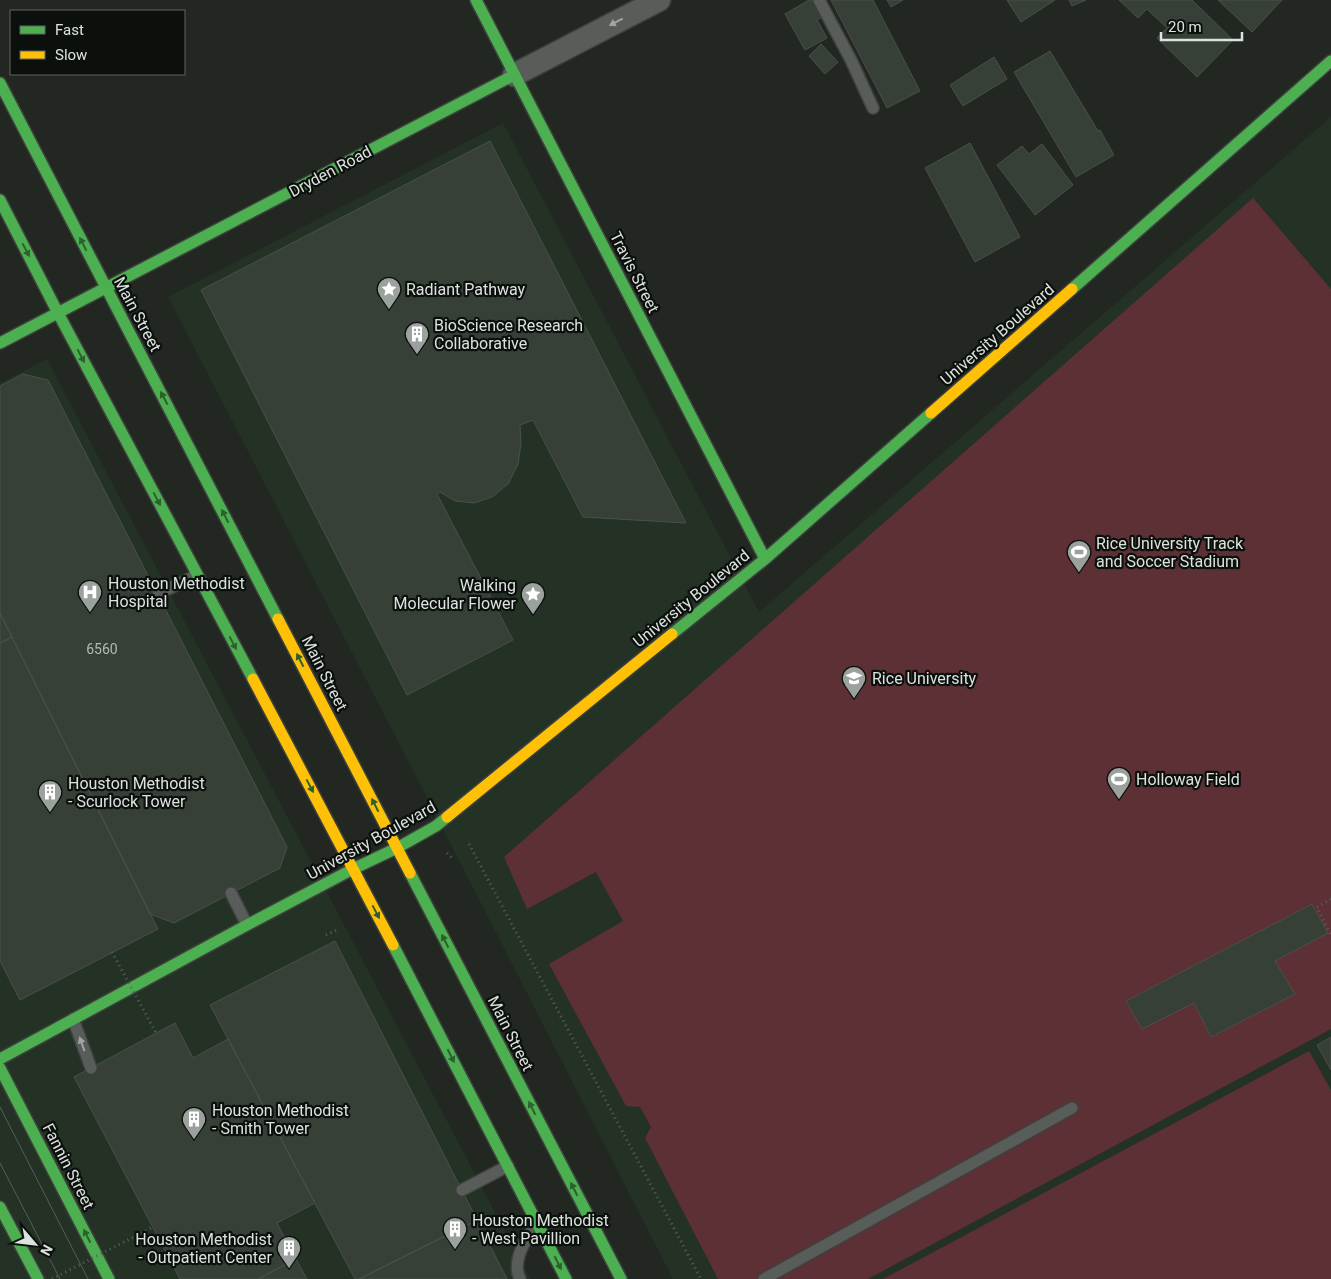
<svg xmlns="http://www.w3.org/2000/svg" width="1331" height="1279" font-family="Roboto,sans-serif">
	<rect width="100%" height="100%" fill="#222722"/>
	<path fill="#243125" d="M1331,117v1162h-658l-252,-493 -253,-489 335,-174 256,489z
		M47,359l483,920h-530v-896z"/>
	<path fill="#5c3035" d="M1253,198l78,91v740l-463,250h-150l-73,-141 6,-11 -11,-20 -14,-1 -77,-142 74,-43 -27,-49 -69,37 -23,-52z
		M1309,1051l22,39v189h-448z"/>
	<path fill="#364037" stroke="#4b4f4c" d="M809,0h6l9,16 -7,4 10,18 -22,12 -20,-36z
		M831,0h42l47,91 -33,17z
		M887,0h16l-12,7z
		M1007,0h48l-34,22z
		M1069,0h17l-14,6z
		M1119,0h73l41,40 -36,37 -40,-39 10,-10 -20,-19 -9,9z
		M1218,0h64l-30,32z
		M821,44l17,18 -13,12 -16,-18z
		M1050,51l48,80 2,-1 14,25 -38,22 -62,-105z
		M994,57l13,22 -44,27 -13,-21z
		M490,141l196,382 -103,-6 -50,-97 -13,5 1,18 -3,21 -10,20 -16,13 -18,6 -19,-2 -15,-9 -3,2 76,146 -106,55 -206,-405z
		M970,143l50,94 -45,25 -50,-94z
		M1042,144l31,41 -38,30 -38,-50 25,-19 7,8z
		M23,374l25,6 239,467 -7,21 -106,55 -24,-9 -150,-301v-227z
		M0,613l12,24 -12,6z
		M12,637l146,292 -138,71 -20,-39v-318z
		M1312,904l16,29 -53,28 20,33 -84,43 -17,-34 -52,26 -16,-28z
		M335,941l142,279 -118,59h-4l-145,-274z
		M175,1023l18,35 35,-19 87,164 -38,20 19,36 -38,20h-78l-106,-202z
		M1331,1037v33l-14,-25z
		M477,1220l30,59h-148z
		M296,1259l11,20h-49z"/>
	<g fill="none" stroke-linecap="round" stroke-linejoin="round">
		<g stroke="#3e413e" stroke-width="14">
			<path id="lane" d="M819,0l32,60 22,48
				M158,594l39,-19
				M231,893l16,32
				M73,1019l18,49
				M462,1190l46,-24
				M520,1279c-9,-19 6,-39 16,-56
				M764,1279l308,-171"/>
		</g>
		<g stroke="#3e413e" stroke-width="25">
			<path id="street" d="M514,75l145,-75"/>
		</g>
		<g stroke="#3e413e" stroke-width="14">
			<path id="fast" d="M476,0l289,559
				M0,83l278,536
				M0,200l58,113 195,366
				M1072,289l259,-228
				M0,343l514,-268
				M672,634l93,-75 166,-146
				M410,873l211,406
				M393,945l173,334
				M0,1059l247,-134 106,-56 44,-21 39,-22 11,-9
				M0,1068l109,211
				M0,1207l38,72"/>
		</g>
		<g stroke="#3e413e" stroke-width="14">
			<path id="slow" d="M931,413l141,-124
				M278,619l132,254
				M253,679l140,266
				M447,817l225,-183"/>
		</g>
		<path stroke="#5d605d" stroke-width="3" stroke-dasharray="1 4" stroke-linecap="butt" d="M469,844l232,435
			M447,853l6,6
			M1331,899l-14,8 14,29
			M326,935l13,-6"/>
		<use href="#lane" stroke="#595d5a" stroke-width="11"/>
		<use href="#street" stroke="#595d5a" stroke-width="22"/>
		<use href="#fast" stroke="#4caf50" stroke-width="11"/>
		<use href="#slow" stroke="#ffc107" stroke-width="11"/>
		<path stroke="#595d59" stroke-width="1" d="M0,1107l88,172
			M0,1163l60,116"/>
		<path stroke="#5d605d" stroke-width="3" stroke-dasharray="1 4" stroke-linecap="butt" d="M112,952l44,81
			M52,1279l101,-52"/>
	</g>
	<defs><path id="oneway-solid" d="M-6-.8H1V-3.2L6.5 0L1 3.2V.8H-6Z" transform="scale(1.25)"/></defs>
	<g fill="#a1a6a2">
		<use href="#oneway-solid" transform="translate(616 22) rotate(153)"/>
		<use href="#oneway-solid" transform="translate(82 1044) rotate(-110)"/>
	</g>
	<g fill="#2c602e">
		<use href="#oneway-solid" transform="translate(83 244) rotate(-117)"/>
		<use href="#oneway-solid" transform="translate(26 250) rotate(62)"/>
		<use href="#oneway-solid" transform="translate(81 356) rotate(62)"/>
		<use href="#oneway-solid" transform="translate(164 398) rotate(-118)"/>
		<use href="#oneway-solid" transform="translate(157 499) rotate(62)"/>
		<use href="#oneway-solid" transform="translate(225 516) rotate(-117)"/>
		<use href="#oneway-solid" transform="translate(233 643) rotate(62)"/>
		<use href="#oneway-solid" transform="translate(300 660) rotate(-117)"/>
		<use href="#oneway-solid" transform="translate(310 786) rotate(62)"/>
		<use href="#oneway-solid" transform="translate(375 805) rotate(-117)"/>
		<use href="#oneway-solid" transform="translate(376 912) rotate(62)"/>
		<use href="#oneway-solid" transform="translate(445 941) rotate(-117)"/>
		<use href="#oneway-solid" transform="translate(451 1056) rotate(63)"/>
		<use href="#oneway-solid" transform="translate(532 1108) rotate(-117)"/>
		<use href="#oneway-solid" transform="translate(574 1189) rotate(-117)"/>
		<use href="#oneway-solid" transform="translate(87 1236) rotate(-117)"/>
		<use href="#oneway-solid" transform="translate(558 1263) rotate(63)"/>
	</g>
	<defs>
		<g id="sight-pin" transform="scale(1.25)"><path d="M0 17L-7.5 6A9.5 9.5 0 1 1 7.5 6Z" fill="#9ba19c" stroke="#0c100d"/><path d="M0-6L1.8-2.2L6-1.7L2.9 1.2L3.7 5.4L0 3.3L-3.7 5.4L-2.9 1.2L-6-1.7L-1.8-2.2Z" fill="#fff"/></g>
		<g id="building-pin" transform="scale(1.25)"><path d="M0 17L-7.5 6A9.5 9.5 0 1 1 7.5 6Z" fill="#9ba19c" stroke="#0c100d"/><path d="M-4-6H4V6H1V3H-1V6H-4ZM-2.5-4.3h1.7v1.8h-1.7ZM.8-4.3h1.7v1.8H.8ZM-2.5-1h1.7V.8h-1.7ZM.8-1h1.7V.8H.8Z" fill="#fff"/></g>
		<g id="stadium-pin" transform="scale(1.25)"><path d="M0 17L-7.5 6A9.5 9.5 0 1 1 7.5 6Z" fill="#9ba19c" stroke="#0c100d"/><path d="M0-5a6.5 5 0 1 0 0 10a6.5 5 0 1 0 0-10ZM-3.5-1.8h7v3.6h-7Z" fill="#fff"/></g>
		<g id="hospital-pin" transform="scale(1.25)"><path d="M0 17L-7.5 6A9.5 9.5 0 1 1 7.5 6Z" fill="#9ba19c" stroke="#0c100d"/><path d="M-5-5h3v3.5h4V-5h3V5h-3V1.5h-4V5h-3Z" fill="#fff"/></g>
		<g id="university-pin" transform="scale(1.25)"><path d="M0 17L-7.5 6A9.5 9.5 0 1 1 7.5 6Z" fill="#9ba19c" stroke="#0c100d"/><path d="M0-5L7-2L0 1L-7-2ZM-4 1L0 2.5L4 1V4Q0 6-4 4Z" fill="#fff"/></g>
	</defs>
	<g fill-rule="evenodd">
		<use href="#sight-pin" x="389" y="289"/>
		<use href="#building-pin" x="417" y="334"/>
		<use href="#stadium-pin" x="1079" y="552"/>
		<use href="#hospital-pin" x="90" y="592"/>
		<use href="#sight-pin" x="533" y="594"/>
		<use href="#university-pin" x="854" y="678"/>
		<use href="#stadium-pin" x="1119" y="779"/>
		<use href="#building-pin" x="50" y="792"/>
		<use href="#building-pin" x="194" y="1119"/>
		<use href="#building-pin" x="455" y="1229"/>
		<use href="#building-pin" x="289" y="1248"/>
	</g>
	<g text-anchor="middle" stroke-width="4.5" stroke-linejoin="round" paint-order="stroke">
		<g font-size="14" fill="#b2bab4">
			<text x="102" y="654">6560</text>
		</g>
		<g font-size="16" fill="#dce2dd" stroke="#0c100d">
			<text transform="translate(330 171) rotate(-28)" y="6">Dryden Road</text>
			<text transform="translate(635 272) rotate(63)" y="6">Travis Street</text>
			<text transform="translate(138 314) rotate(62)" y="6">Main Street</text>
			<text transform="translate(997 334) rotate(-41)" y="6">University Boulevard</text>
			<text transform="translate(691 598) rotate(-39)" y="6">University Boulevard</text>
			<text transform="translate(325 673) rotate(63)" y="6">Main Street</text>
			<text transform="translate(371 840) rotate(-29)" y="6">University Boulevard</text>
			<text transform="translate(511 1033) rotate(63)" y="6">Main Street</text>
			<text transform="translate(69 1166) rotate(63)" y="6">Fannin Street</text>
		</g>
		<g font-size="16" fill="#dce2dd" stroke="#0c100d" text-anchor="start">
			<text x="406" y="295">Radiant Pathway</text>
			<text x="434" y="331">BioScience Research<tspan x="434" dy="18">Collaborative</tspan></text>
			<text x="1096" y="549">Rice University Track<tspan x="1096" dy="18">and Soccer Stadium</tspan></text>
			<text x="108" y="589">Houston Methodist<tspan x="108" dy="18">Hospital</tspan></text>
			<text x="516" y="591" text-anchor="end">Walking<tspan x="516" dy="18">Molecular Flower</tspan></text>
			<text x="872" y="684">Rice University</text>
			<text x="1136" y="785">Holloway Field</text>
			<text x="68" y="789">Houston Methodist<tspan x="68" dy="18">- Scurlock Tower</tspan></text>
			<text x="212" y="1116">Houston Methodist<tspan x="212" dy="18">- Smith Tower</tspan></text>
			<text x="472" y="1226">Houston Methodist<tspan x="472" dy="18">- West Pavillion</tspan></text>
			<text x="272" y="1245" text-anchor="end">Houston Methodist<tspan x="272" dy="18">- Outpatient Center</tspan></text>
		</g>
	</g>
	<rect x="10" y="10" width="175" height="65" fill="#0c100d" stroke="#5f6460"/>
	<rect x="20" y="26" width="25" height="8" fill="#4caf50" stroke="#5f6460"/>
	<text x="55" y="35" font-size="15" fill="#dce2dd">Fast</text>
	<rect x="20" y="51" width="25" height="8" fill="#ffc107" stroke="#5f6460"/>
	<text x="55" y="60" font-size="15" fill="#dce2dd">Slow</text>
	<g transform="translate(35 1244) rotate(118)" stroke="#0c100d" stroke-width="4" paint-order="stroke">
	<path d="M0-4L9 19L0 12L-9 19Z" fill="#dce2dd"/>
	<text y="-8" font-size="14" font-weight="bold" text-anchor="middle" fill="#dce2dd">N</text>
	</g>
	<path d="M1161 32v8h81v-8" fill="none" stroke="#dce2dd" stroke-width="2.5"/>
	<text x="1168" y="32" font-size="15" fill="#dce2dd" stroke="#0c100d" stroke-width="4" paint-order="stroke">20 m</text>
</svg>
